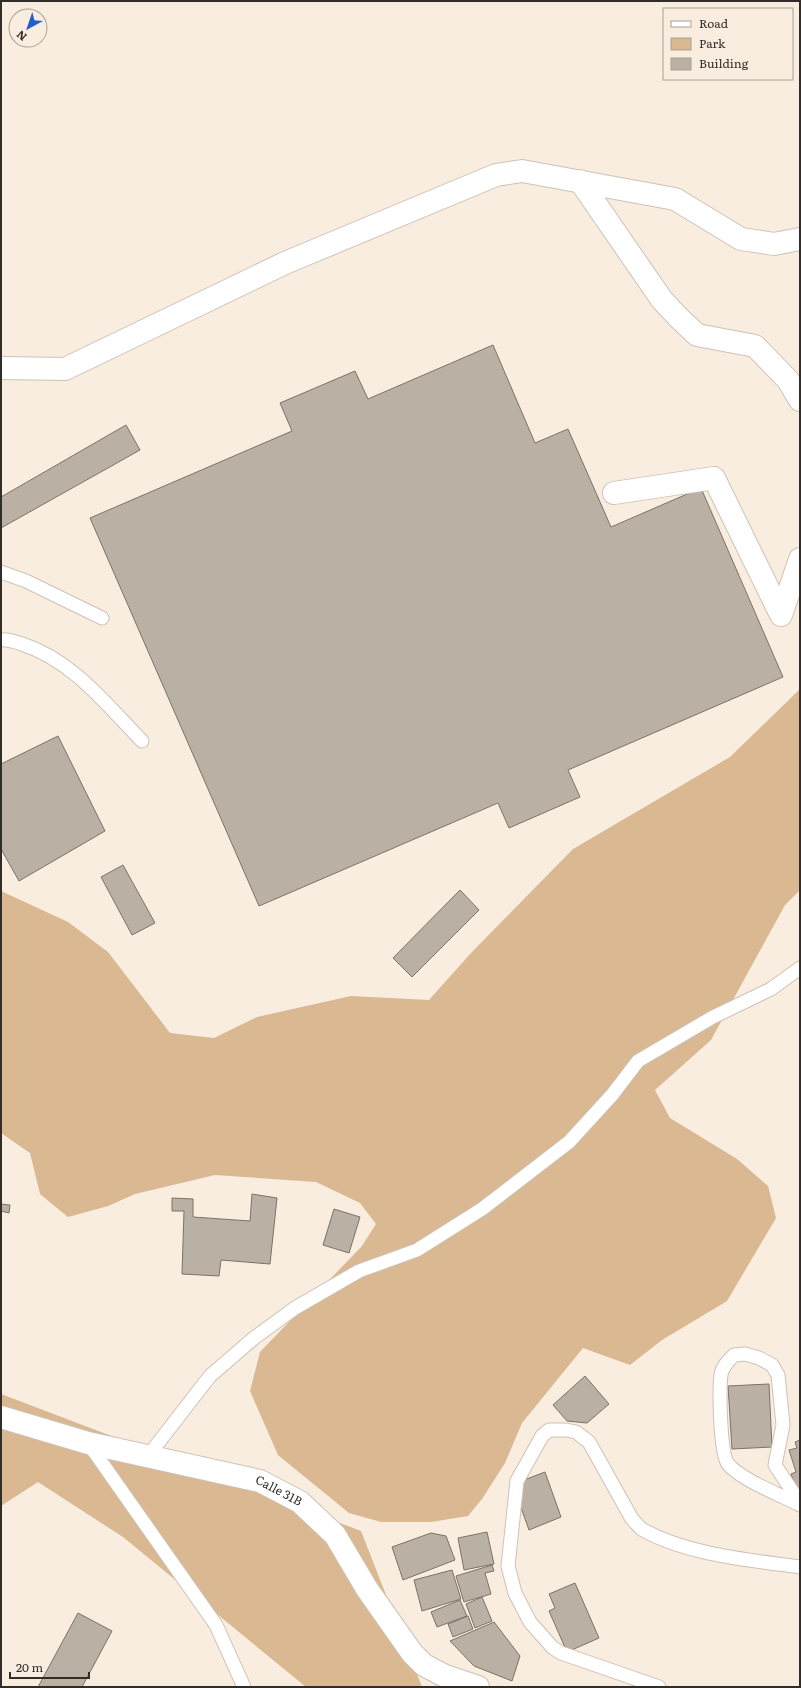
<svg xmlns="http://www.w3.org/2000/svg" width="801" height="1688" font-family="Literata,serif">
	<rect width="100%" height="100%" fill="#f9ede0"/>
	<path fill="#d9b892" d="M800,685v205l-15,15 -74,135 -56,50 15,28 67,41 31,27 8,32 -49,83 -65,39 -32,25 -47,-17 -61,75 -17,40 -23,36 -14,17 -37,6h-50l-32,-9 -71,-58 -28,-64 10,-39 102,-106 14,-22 -16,-21 -44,-21 -101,-7 -80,19 -27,12 -40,11 -28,-23 -10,-41 -29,-20v-242l67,31 40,30 62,81 44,5 43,-21 94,-21 78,4 42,-47 102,-104 157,-92 69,-67z
		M1,1394l360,137 61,156h-116l-183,-150 -85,-55 -37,24z"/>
	<path fill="#bbb0a4" stroke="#7c7267" d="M493,345l42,98 33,-14 43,98 90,-39 82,189 -215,93 12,27 -71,31 -11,-25 -239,103 -169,-388 202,-87 -12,-28 75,-32 13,28z
		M126,425l14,25 -139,78v-31z
		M58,736l47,95 -86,50 -18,-32v-85z
		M123,865l32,58 -23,12 -31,-58z
		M460,890l19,20 -67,67 -19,-19z
		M252,1194l25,4 -7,66 -49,-4 -2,16 -37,-2 2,-63h-12v-13l21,1v18l57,4z
		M1,1204l9,1 -1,8 -8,-2z
		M334,1209l26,8 -11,36 -26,-8z
		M585,1376l24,28 -22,19 -20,-2 -14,-16z
		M769,1384l3,63 -40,2 -4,-63z
		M800,1440v50l-3,1 -6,-17 5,-2 -7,-22 8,-2 -2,-6z
		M545,1472l16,45 -32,13 -9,-25 4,-25z
		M487,1532l7,32 -30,6 -6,-32z
		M431,1533l15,3 9,24 -52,20 -11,-33z
		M492,1565l2,6 -9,2 6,21 -27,8 -8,-26z
		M452,1570l9,29 -39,12 -8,-31z
		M575,1583l24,55 -32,14 -18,-41 6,-3 -6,-14z
		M482,1597l10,24 -17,7 -9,-24z
		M460,1600l7,16 -30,11 -6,-15z
		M78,1613l34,18 -30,56h-44z
		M468,1616l5,13 -20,8 -5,-13z
		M494,1622l26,34 -8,25 -38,-15 -24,-25z"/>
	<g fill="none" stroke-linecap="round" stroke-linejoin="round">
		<g stroke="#cdc2b6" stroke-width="15">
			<path id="lane" d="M1,572l25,9 76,37
				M1,640c7,-1 14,2 21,4 50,16 84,60 120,97
				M88,1443l128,182 28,62
				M148,1456l62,-80 44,-38 41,-30 64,-37 58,-21 65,-41 87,-67 43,-47 26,-34 75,-44 58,-28 29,-21
				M800,1503l-25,-38 8,-40 -5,-50 -6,-10 -13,-7 -14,-4 -11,1c-6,6 -12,12 -13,20 -2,15 -1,78 7,89 13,16 53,31 72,41
				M659,1687l-98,-34 -9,-6 -22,-25 -15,-29 -7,-27 9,-85 25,-45 7,-6h17l10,2 13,10 43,77c4,4 7,8 11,11 46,25 106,30 157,37"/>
		</g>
		<g stroke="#cdc2b6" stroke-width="24">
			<path id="street" d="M580,181l82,119 17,18 18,17 58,11 33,34 12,20
				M1,368l64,1 220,-106 211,-88 26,-4 153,28 66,40 33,5 26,-5
				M614,493l100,-15 67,137 19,-56"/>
		</g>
		<g stroke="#cdc2b6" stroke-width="24">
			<g id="secondary">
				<path id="s1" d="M1,1417l87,26 172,38 40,21 35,33 32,54 45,64 12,12 21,11 33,11"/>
			</g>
		</g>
		<use href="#lane" stroke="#fff" stroke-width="13"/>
		<use href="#street" stroke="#fff" stroke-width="22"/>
		<use href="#secondary" stroke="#fff" stroke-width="22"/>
	</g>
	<g text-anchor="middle" stroke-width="3" stroke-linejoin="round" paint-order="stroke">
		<g font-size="12" fill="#322d28" stroke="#f9ede0">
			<text dy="4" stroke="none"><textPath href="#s1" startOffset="288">Calle 31B</textPath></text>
		</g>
	</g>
	<rect width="801" height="1688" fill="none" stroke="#322d28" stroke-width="4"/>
	<rect x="663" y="8" width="130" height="72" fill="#f9ede0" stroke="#a9a096"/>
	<rect x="671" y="21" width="20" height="6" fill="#ffffff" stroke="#a9a096"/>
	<text x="699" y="28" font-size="12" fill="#322d28">Road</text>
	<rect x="671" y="38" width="20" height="12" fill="#d9b892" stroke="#a9a096"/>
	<text x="699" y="48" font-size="12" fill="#322d28">Park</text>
	<rect x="671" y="58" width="20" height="12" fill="#bbb0a4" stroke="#a9a096"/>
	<text x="699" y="68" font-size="12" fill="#322d28">Building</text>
	<g transform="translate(28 28) rotate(220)"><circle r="19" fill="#f9ede0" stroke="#a9a096"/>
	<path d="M0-3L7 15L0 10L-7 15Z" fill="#245dca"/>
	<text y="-6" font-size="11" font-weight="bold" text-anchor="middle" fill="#322d28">N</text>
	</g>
	<path d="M10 1672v6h79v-6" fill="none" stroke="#322d28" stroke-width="2"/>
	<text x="16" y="1672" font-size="12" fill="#322d28" stroke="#f9ede0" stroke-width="3" paint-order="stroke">20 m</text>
</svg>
